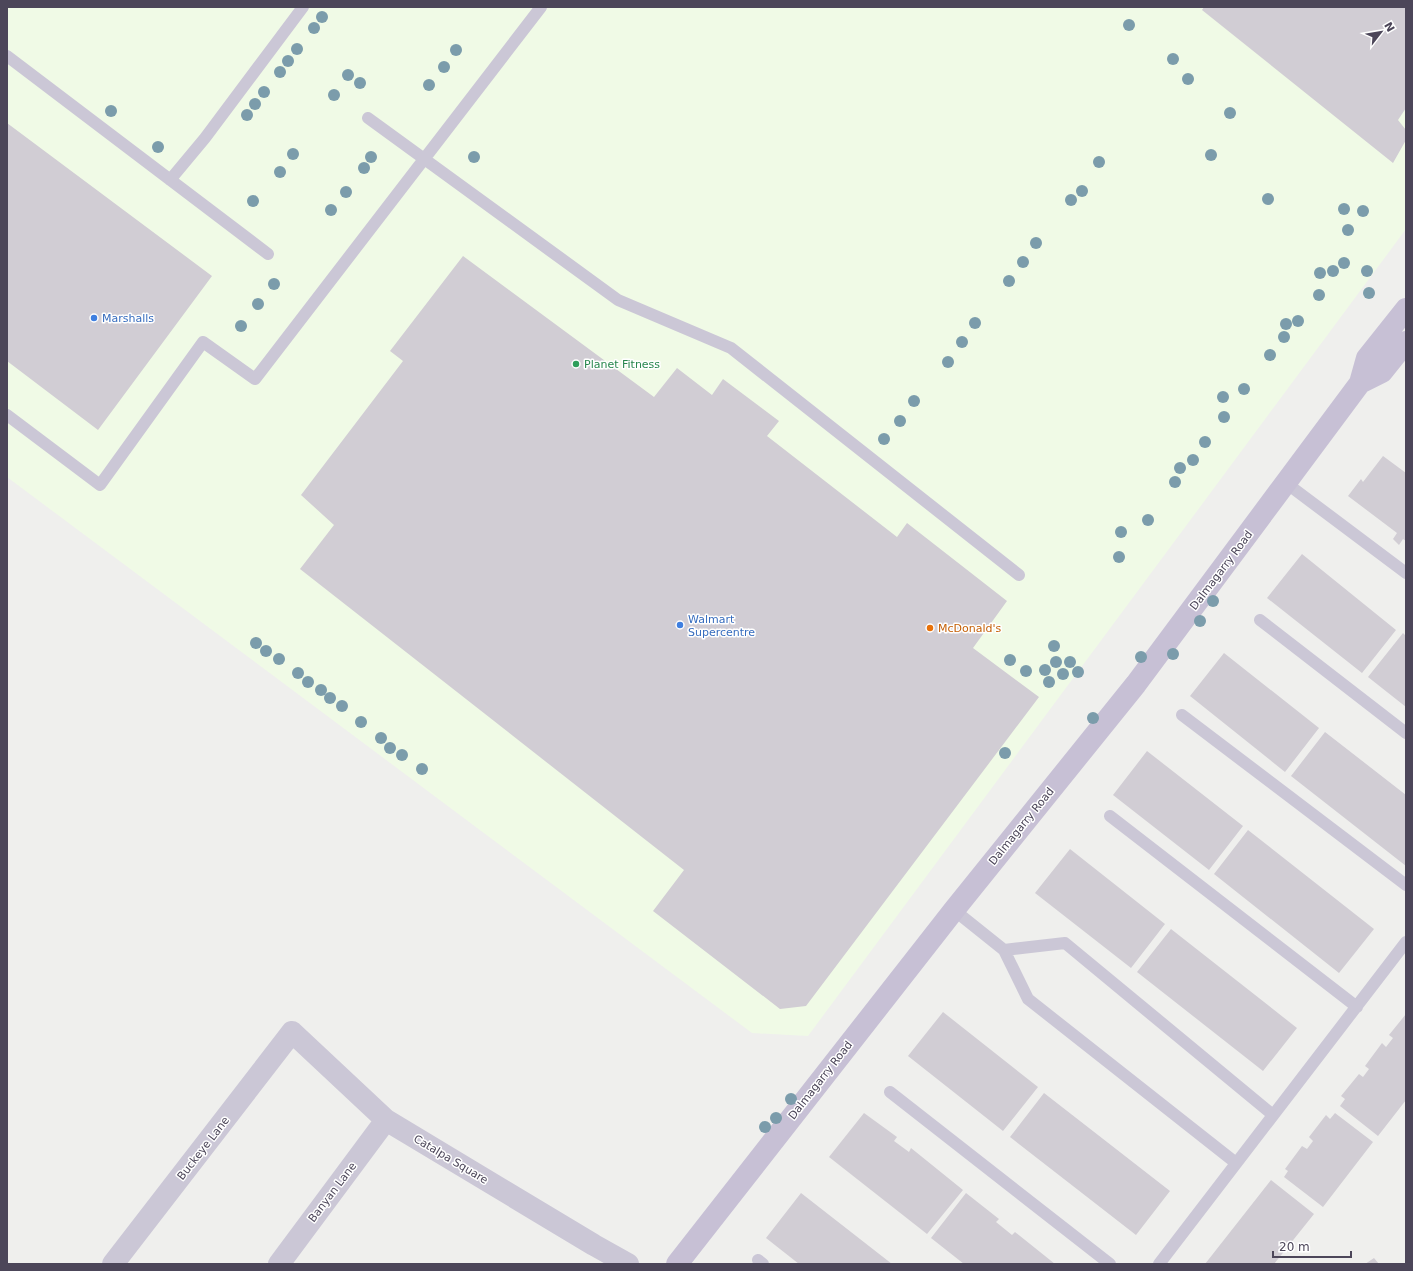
<svg xmlns="http://www.w3.org/2000/svg" width="1413" height="1271" font-family="'DejaVu Sans',sans-serif">
	<rect width="100%" height="100%" fill="#efefed"/>
	<path fill="#f0fae6" d="M7,7h1399v222l-598,807 -56,-3 -745,-556z"/>
	<path fill="#d1cdd4" d="M1204,7h202v101l-8,12 8,10v10l-13,23 -191,-153z
		M7,123l205,153 -114,154 -91,-69z
		M463,256l191,141 23,-29 35,27 11,-16 56,42 -12,15 130,101 10,-14 100,78 -34,47 66,49 -233,309 -26,3 -127,-98 31,-41 -384,-301 34,-44 -33,-30 102,-134 -13,-10z
		M1383,456l23,17v68l-3,-2 -4,6 -6,-6 4,-6 -49,-37 13,-17 2,3z
		M1302,554l94,76 -34,43 -95,-75z
		M1403,633l3,3v71l-38,-30z
		M1224,653l95,75 -34,44 -95,-76z
		M1325,732l81,63v71l-115,-90z
		M1147,751l96,75 -34,44 -96,-75z
		M1248,830l126,99 -35,44 -125,-99z
		M1070,849l95,75 -34,44 -96,-75z
		M1171,929l126,99 -34,43 -126,-99z
		M943,1012l95,75 -35,44 -95,-75z
		M1406,1014v86l-28,36 -38,-30 5,-7 -4,-3 18,-22 4,3 6,-8 -4,-3 17,-23 4,4 7,-9 -4,-3z
		M1044,1093l126,98 -34,44 -126,-98z
		M864,1113l33,24 -3,4 15,11 2,-4 52,42 -36,44 -98,-77z
		M1335,1113l38,29 -50,65 -39,-30 4,-6 -3,-2 17,-23 5,3 6,-8 -4,-4 17,-22 4,4z
		M1271,1180l43,34 -40,50h-69z
		M801,1193l91,71h-93l-33,-26z
		M966,1193l33,26 -3,3 16,13 3,-3 40,32h-91l-33,-26z
		M1374,1258l5,6h-14z"/>
	<g fill="none" stroke-linecap="round" stroke-linejoin="round">
		<path stroke="#cbc7d6" stroke-width="12" d="M7,56l261,198
			M368,118l250,182 113,48 288,227
			M170,180l35,-42 98,-131
			M7,415l93,70 103,-143 52,37 286,-372
			M1286,483l120,90
			M1260,620l146,113
			M1182,715l224,170
			M1110,816l247,191
			M954,910l50,40 24,49 208,164
			M1004,950l61,-7 208,172
			M890,1092l220,172
			M758,1260l5,4
			M1159,1264l247,-322"/>
		<path stroke="#cbc7d6" stroke-width="22" d="M113,1264l179,-232 94,88 208,125 34,19
			M279,1264l107,-144"/>
		<path stroke="#c7c0d5" stroke-width="22" d="M1360,383l22,-11 24,-30
			M677,1264l277,-354 182,-226 224,-301 7,-25 39,-49"/>
	</g>
	<g fill="#7b9cab">
		<circle cx="322" cy="17" r="6"/>
		<circle cx="1129" cy="25" r="6"/>
		<circle cx="314" cy="28" r="6"/>
		<circle cx="297" cy="49" r="6"/>
		<circle cx="456" cy="50" r="6"/>
		<circle cx="1173" cy="59" r="6"/>
		<circle cx="288" cy="61" r="6"/>
		<circle cx="444" cy="67" r="6"/>
		<circle cx="280" cy="72" r="6"/>
		<circle cx="348" cy="75" r="6"/>
		<circle cx="1188" cy="79" r="6"/>
		<circle cx="360" cy="83" r="6"/>
		<circle cx="429" cy="85" r="6"/>
		<circle cx="264" cy="92" r="6"/>
		<circle cx="334" cy="95" r="6"/>
		<circle cx="255" cy="104" r="6"/>
		<circle cx="111" cy="111" r="6"/>
		<circle cx="1230" cy="113" r="6"/>
		<circle cx="247" cy="115" r="6"/>
		<circle cx="158" cy="147" r="6"/>
		<circle cx="293" cy="154" r="6"/>
		<circle cx="1211" cy="155" r="6"/>
		<circle cx="371" cy="157" r="6"/>
		<circle cx="474" cy="157" r="6"/>
		<circle cx="1099" cy="162" r="6"/>
		<circle cx="364" cy="168" r="6"/>
		<circle cx="280" cy="172" r="6"/>
		<circle cx="1082" cy="191" r="6"/>
		<circle cx="346" cy="192" r="6"/>
		<circle cx="1268" cy="199" r="6"/>
		<circle cx="1071" cy="200" r="6"/>
		<circle cx="253" cy="201" r="6"/>
		<circle cx="1344" cy="209" r="6"/>
		<circle cx="331" cy="210" r="6"/>
		<circle cx="1363" cy="211" r="6"/>
		<circle cx="1348" cy="230" r="6"/>
		<circle cx="1036" cy="243" r="6"/>
		<circle cx="1023" cy="262" r="6"/>
		<circle cx="1344" cy="263" r="6"/>
		<circle cx="1333" cy="271" r="6"/>
		<circle cx="1367" cy="271" r="6"/>
		<circle cx="1320" cy="273" r="6"/>
		<circle cx="1009" cy="281" r="6"/>
		<circle cx="274" cy="284" r="6"/>
		<circle cx="1369" cy="293" r="6"/>
		<circle cx="1319" cy="295" r="6"/>
		<circle cx="258" cy="304" r="6"/>
		<circle cx="1298" cy="321" r="6"/>
		<circle cx="975" cy="323" r="6"/>
		<circle cx="1286" cy="324" r="6"/>
		<circle cx="241" cy="326" r="6"/>
		<circle cx="1284" cy="337" r="6"/>
		<circle cx="962" cy="342" r="6"/>
		<circle cx="1270" cy="355" r="6"/>
		<circle cx="948" cy="362" r="6"/>
		<circle cx="1244" cy="389" r="6"/>
		<circle cx="1223" cy="397" r="6"/>
		<circle cx="914" cy="401" r="6"/>
		<circle cx="1224" cy="417" r="6"/>
		<circle cx="900" cy="421" r="6"/>
		<circle cx="884" cy="439" r="6"/>
		<circle cx="1205" cy="442" r="6"/>
		<circle cx="1193" cy="460" r="6"/>
		<circle cx="1180" cy="468" r="6"/>
		<circle cx="1175" cy="482" r="6"/>
		<circle cx="1148" cy="520" r="6"/>
		<circle cx="1121" cy="532" r="6"/>
		<circle cx="1119" cy="557" r="6"/>
		<circle cx="1213" cy="601" r="6"/>
		<circle cx="1200" cy="621" r="6"/>
		<circle cx="256" cy="643" r="6"/>
		<circle cx="1054" cy="646" r="6"/>
		<circle cx="266" cy="651" r="6"/>
		<circle cx="1173" cy="654" r="6"/>
		<circle cx="1141" cy="657" r="6"/>
		<circle cx="279" cy="659" r="6"/>
		<circle cx="1010" cy="660" r="6"/>
		<circle cx="1056" cy="662" r="6"/>
		<circle cx="1070" cy="662" r="6"/>
		<circle cx="1045" cy="670" r="6"/>
		<circle cx="1026" cy="671" r="6"/>
		<circle cx="1078" cy="672" r="6"/>
		<circle cx="298" cy="673" r="6"/>
		<circle cx="1063" cy="674" r="6"/>
		<circle cx="308" cy="682" r="6"/>
		<circle cx="1049" cy="682" r="6"/>
		<circle cx="321" cy="690" r="6"/>
		<circle cx="330" cy="698" r="6"/>
		<circle cx="342" cy="706" r="6"/>
		<circle cx="1093" cy="718" r="6"/>
		<circle cx="361" cy="722" r="6"/>
		<circle cx="381" cy="738" r="6"/>
		<circle cx="390" cy="748" r="6"/>
		<circle cx="1005" cy="753" r="6"/>
		<circle cx="402" cy="755" r="6"/>
		<circle cx="422" cy="769" r="6"/>
		<circle cx="791" cy="1099" r="6"/>
		<circle cx="776" cy="1118" r="6"/>
		<circle cx="765" cy="1127" r="6"/>
	</g>
	<g fill="#3f7fe0" stroke="#fff" stroke-width="1.5">
		<circle cx="94" cy="318" r="4"/>
		<circle cx="680" cy="625" r="4"/>
	</g>
	<circle fill="#2e9e5b" stroke="#fff" stroke-width="1.5" cx="576" cy="364" r="4"/>
	<circle fill="#e8710a" stroke="#fff" stroke-width="1.5" cx="930" cy="628" r="4"/>
	<g text-anchor="middle" stroke-width="3" stroke-linejoin="round" paint-order="stroke">
		<g font-size="11" fill="#366cbe" stroke="#fff" text-anchor="start">
			<text x="102" y="322">Marshalls</text>
			<text x="688" y="623">Walmart<tspan x="688" dy="13">Supercentre</tspan></text>
		</g>
		<g font-size="11" fill="#27864d" stroke="#fff" text-anchor="start">
			<text x="584" y="368">Planet Fitness</text>
		</g>
		<g font-size="11" fill="#4c4659" stroke="#fff">
			<text transform="translate(1221 570) rotate(-53)" y="4">Dalmagarry Road</text>
			<text transform="translate(1021 826) rotate(-51)" y="4">Dalmagarry Road</text>
			<text transform="translate(820 1080) rotate(-52)" y="4">Dalmagarry Road</text>
			<text transform="translate(203 1148) rotate(-52)" y="4">Buckeye Lane</text>
			<text transform="translate(451 1159) rotate(31)" y="4">Catalpa Square</text>
			<text transform="translate(332 1192) rotate(-53)" y="4">Banyan Lane</text>
		</g>
		<g font-size="11" fill="#c56008" stroke="#fff" text-anchor="start">
			<text x="938" y="632">McDonald's</text>
		</g>
	</g>
	<rect width="1413" height="1271" fill="none" stroke="#4c4659" stroke-width="16"/>
	<g transform="translate(1381 32) rotate(59)" stroke="#ffffff" stroke-width="3" paint-order="stroke">
	<path d="M0-3L7 15L0 10L-7 15Z" fill="#4c4659"/>
	<text y="-6" font-size="11" font-weight="bold" text-anchor="middle" fill="#4c4659">N</text>
	</g>
	<path d="M1273 1251v6h78v-6" fill="none" stroke="#4c4659" stroke-width="2"/>
	<text x="1279" y="1251" font-size="12" fill="#4c4659" stroke="#ffffff" stroke-width="3" paint-order="stroke">20 m</text>
</svg>
